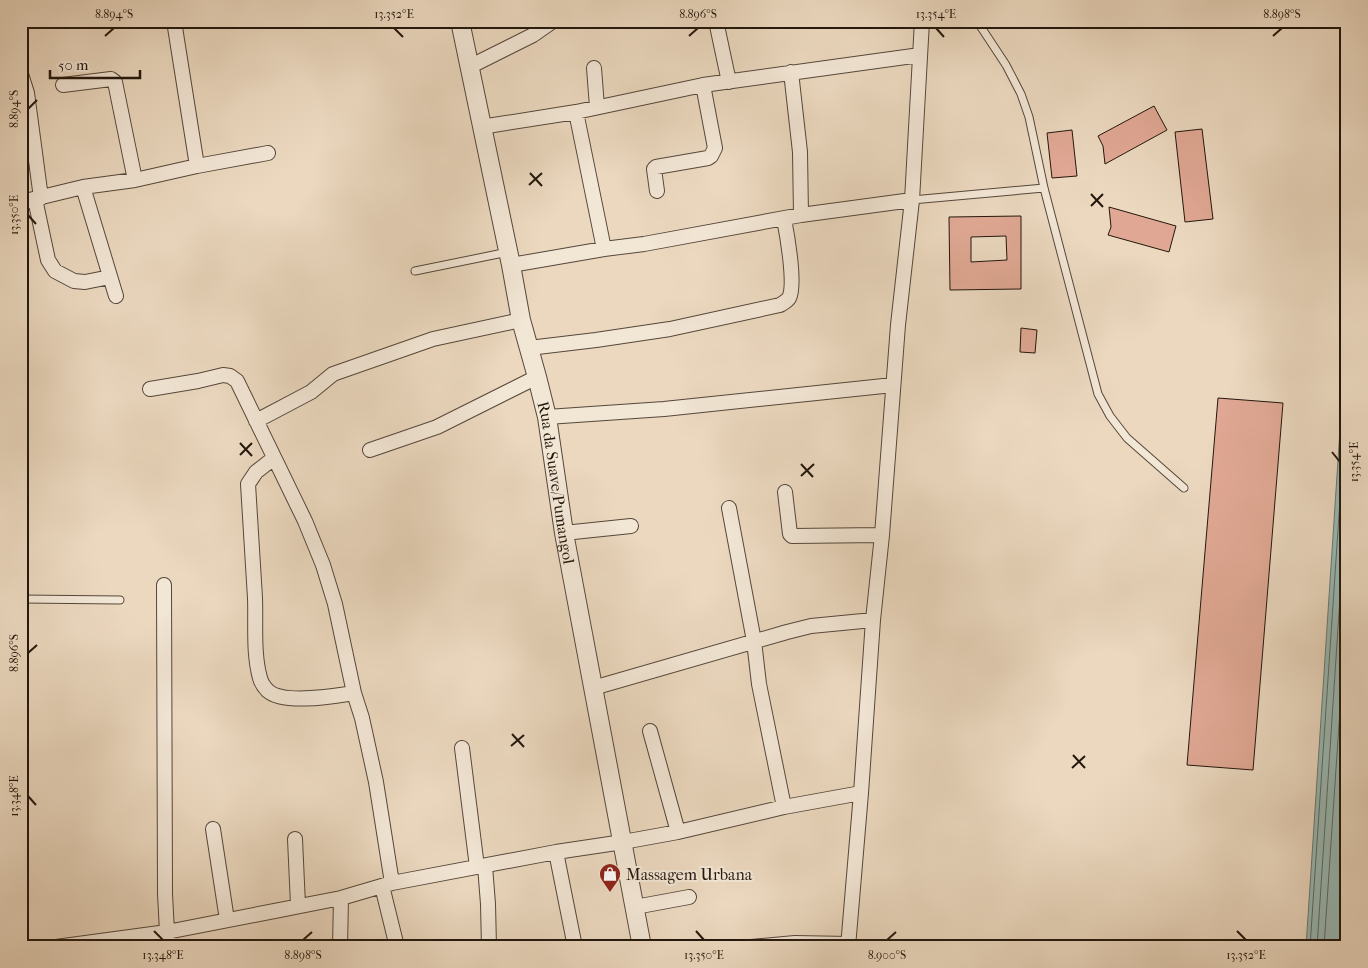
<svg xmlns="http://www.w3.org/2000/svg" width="1368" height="968" font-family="'IM FELL French Canon',serif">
	<rect width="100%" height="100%" fill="#ebd8bf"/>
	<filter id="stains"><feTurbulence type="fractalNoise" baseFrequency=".004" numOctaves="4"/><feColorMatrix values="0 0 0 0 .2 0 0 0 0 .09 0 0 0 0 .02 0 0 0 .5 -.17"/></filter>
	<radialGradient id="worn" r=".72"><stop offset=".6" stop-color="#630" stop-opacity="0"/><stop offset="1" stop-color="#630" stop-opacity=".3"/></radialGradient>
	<path fill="#98b9b5" stroke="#697872" d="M1344,369h3v578h-41z"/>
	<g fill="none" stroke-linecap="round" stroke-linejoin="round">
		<path stroke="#5e6861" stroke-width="1" d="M1310,947l37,-551
			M1317,947l30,-456
			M1324,947l23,-341"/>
	</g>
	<path fill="#e0a894" stroke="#23170d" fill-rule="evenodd" d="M1154,106l13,24 -62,34 -2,-18 -5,-10z
		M1202,129l11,90 -28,3 -10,-90z
		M1072,130l5,46 -25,2 -5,-45z
		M1109,207l67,19 -7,26 -61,-17 3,-8z
		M1021,216v73l-71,1 -1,-73zM1006,236l1,24 -36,2v-25z
		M1021,328l16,2 -2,23 -15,-1z
		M1218,398l65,5 -30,367 -66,-5z"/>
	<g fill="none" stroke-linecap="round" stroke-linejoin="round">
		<g stroke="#55473a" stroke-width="9">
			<path id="service" d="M977,21l29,44 15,29 8,23 15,71 54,206 12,22 17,22 57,50
				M912,200l132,-12
				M415,271l93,-19
				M21,599l99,1"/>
		</g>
		<g stroke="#55473a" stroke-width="16">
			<path id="minor" d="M174,21l23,145
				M716,21l13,61
				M469,67l64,-32 20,-14
				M594,68l3,39
				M791,72l9,80 1,63
				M21,74l6,19 14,105
				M63,85l48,-6 4,3 20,98
				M576,112l28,137
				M481,127l95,-15 127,-27 217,-30
				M83,187l33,109
				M657,191l-3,-22 2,-2 52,-9 3,-2 4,-8 -12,-63
				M35,199l13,61 7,11 19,10 11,1 25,-5
				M21,202l62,-15 52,-7 62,-14 71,-13
				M511,265l93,-16 40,-5 157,-29 111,-15
				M529,348l67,-8 74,-11 110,-24c3,-2 7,-4 9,-7 7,-13 -2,-64 -5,-79
				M150,389l48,-8 25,-6 7,1 7,5 68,140 18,44 12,39 19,89 8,25 14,64 16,101
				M547,417l117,-8 229,-24
				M256,421l55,-29 22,-18 100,-35 88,-19
				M370,450l67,-23 100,-50
				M274,458l-18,14 -8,12c2,38 5,76 7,114 1,26 -2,55 5,80 1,4 5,10 8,13 16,14 66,5 86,2
				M785,492l5,42 2,2 90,-1
				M729,508l25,133 5,43 25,123
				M564,533l67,-7
				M164,585l1,309 2,38 3,15
				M593,688l194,-56 24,-6 62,-6
				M650,731l28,101
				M462,748l15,119
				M213,829l14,91
				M295,839l3,66
				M556,852l19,95
				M485,866l3,38 1,43
				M382,886l15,61
				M635,907l54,-10
				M56,947l111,-15 174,-34 51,-15 164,-31 67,-10 55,-10 106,-25 77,-14
				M340,947l1,-49
				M751,947l44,-4 54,1
				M848,947l13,-154 12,-173 9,-85 16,-210 14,-125 10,-179"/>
		</g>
		<g stroke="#55473a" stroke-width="20">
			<g id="tertiary">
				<path id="s1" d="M460,21l51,244 10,55 16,57 10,40 17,116 78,414"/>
			</g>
		</g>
		<use href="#service" stroke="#f2e6d5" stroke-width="7"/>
		<use href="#minor" stroke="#f2e6d5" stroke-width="14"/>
		<use href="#tertiary" stroke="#f2e6d5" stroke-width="18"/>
	</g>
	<path fill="none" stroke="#23170d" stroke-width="2" d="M394,28l9,9M936,28l8,9M105,36l9,-8M689,36l9,-8M1273,36l9,-8M28,109l9,-9M530,173l12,13M529,185l13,-12M1091,194l12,13M1091,206l12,-12M28,215l8,9M240,443l12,13M1332,452l8,10M240,455l12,-12M801,464l12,13M801,476l13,-12M28,653l9,-8M512,734l12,13M511,746l13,-11M1073,755l12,13M1072,768l13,-12M28,796l8,9M154,931l9,9M696,931l8,9M1237,931l9,9M303,940l9,-8M887,940l9,-8"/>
	<defs>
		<g id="shop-pin" transform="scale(1.125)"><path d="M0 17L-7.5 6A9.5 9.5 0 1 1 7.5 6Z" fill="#8f2418" stroke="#f2e6d5"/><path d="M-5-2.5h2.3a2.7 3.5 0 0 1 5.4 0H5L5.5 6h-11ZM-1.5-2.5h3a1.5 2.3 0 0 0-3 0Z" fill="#fff"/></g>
	</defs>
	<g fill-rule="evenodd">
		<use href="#shop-pin" x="610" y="874"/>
	</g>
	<g text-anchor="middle" stroke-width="4" stroke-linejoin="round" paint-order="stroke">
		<g font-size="16" fill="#23170d" stroke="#f2e6d5">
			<text dy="6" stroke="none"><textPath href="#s1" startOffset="472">Rua da Suave/Pumangol</textPath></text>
		</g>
		<g font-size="16" fill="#23170d" stroke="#f2e6d5" text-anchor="start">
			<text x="626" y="880">Massagem Urbana</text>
		</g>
	</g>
	<rect width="1368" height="968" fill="none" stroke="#ebd8bf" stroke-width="55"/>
	<path d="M50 70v8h90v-8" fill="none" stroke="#23170d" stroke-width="2.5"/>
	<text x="58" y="70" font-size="15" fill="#23170d" stroke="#f2e6d5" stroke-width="4" paint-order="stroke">50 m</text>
	<rect x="28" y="28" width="1312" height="912" fill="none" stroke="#23170d" stroke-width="2"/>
	<g font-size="12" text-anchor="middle" fill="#23170d">
		<text x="114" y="18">8.894°S</text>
		<text x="394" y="18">13.352°E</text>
		<text x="698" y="18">8.896°S</text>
		<text x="936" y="18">13.354°E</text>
		<text x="1282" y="18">8.898°S</text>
		<text transform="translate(14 109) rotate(-90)" y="4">8.894°S</text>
		<text transform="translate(14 215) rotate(-90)" y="4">13.350°E</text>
		<text transform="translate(1354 462) rotate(-90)" y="4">13.354°E</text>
		<text transform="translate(14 653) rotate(-90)" y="4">8.896°S</text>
		<text transform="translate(14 796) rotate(-90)" y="4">13.348°E</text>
		<text x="163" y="959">13.348°E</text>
		<text x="303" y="959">8.898°S</text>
		<text x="704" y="959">13.350°E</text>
		<text x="887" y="959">8.900°S</text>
		<text x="1246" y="959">13.352°E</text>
	</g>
	<rect width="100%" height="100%" filter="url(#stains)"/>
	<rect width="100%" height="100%" fill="url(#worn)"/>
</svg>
